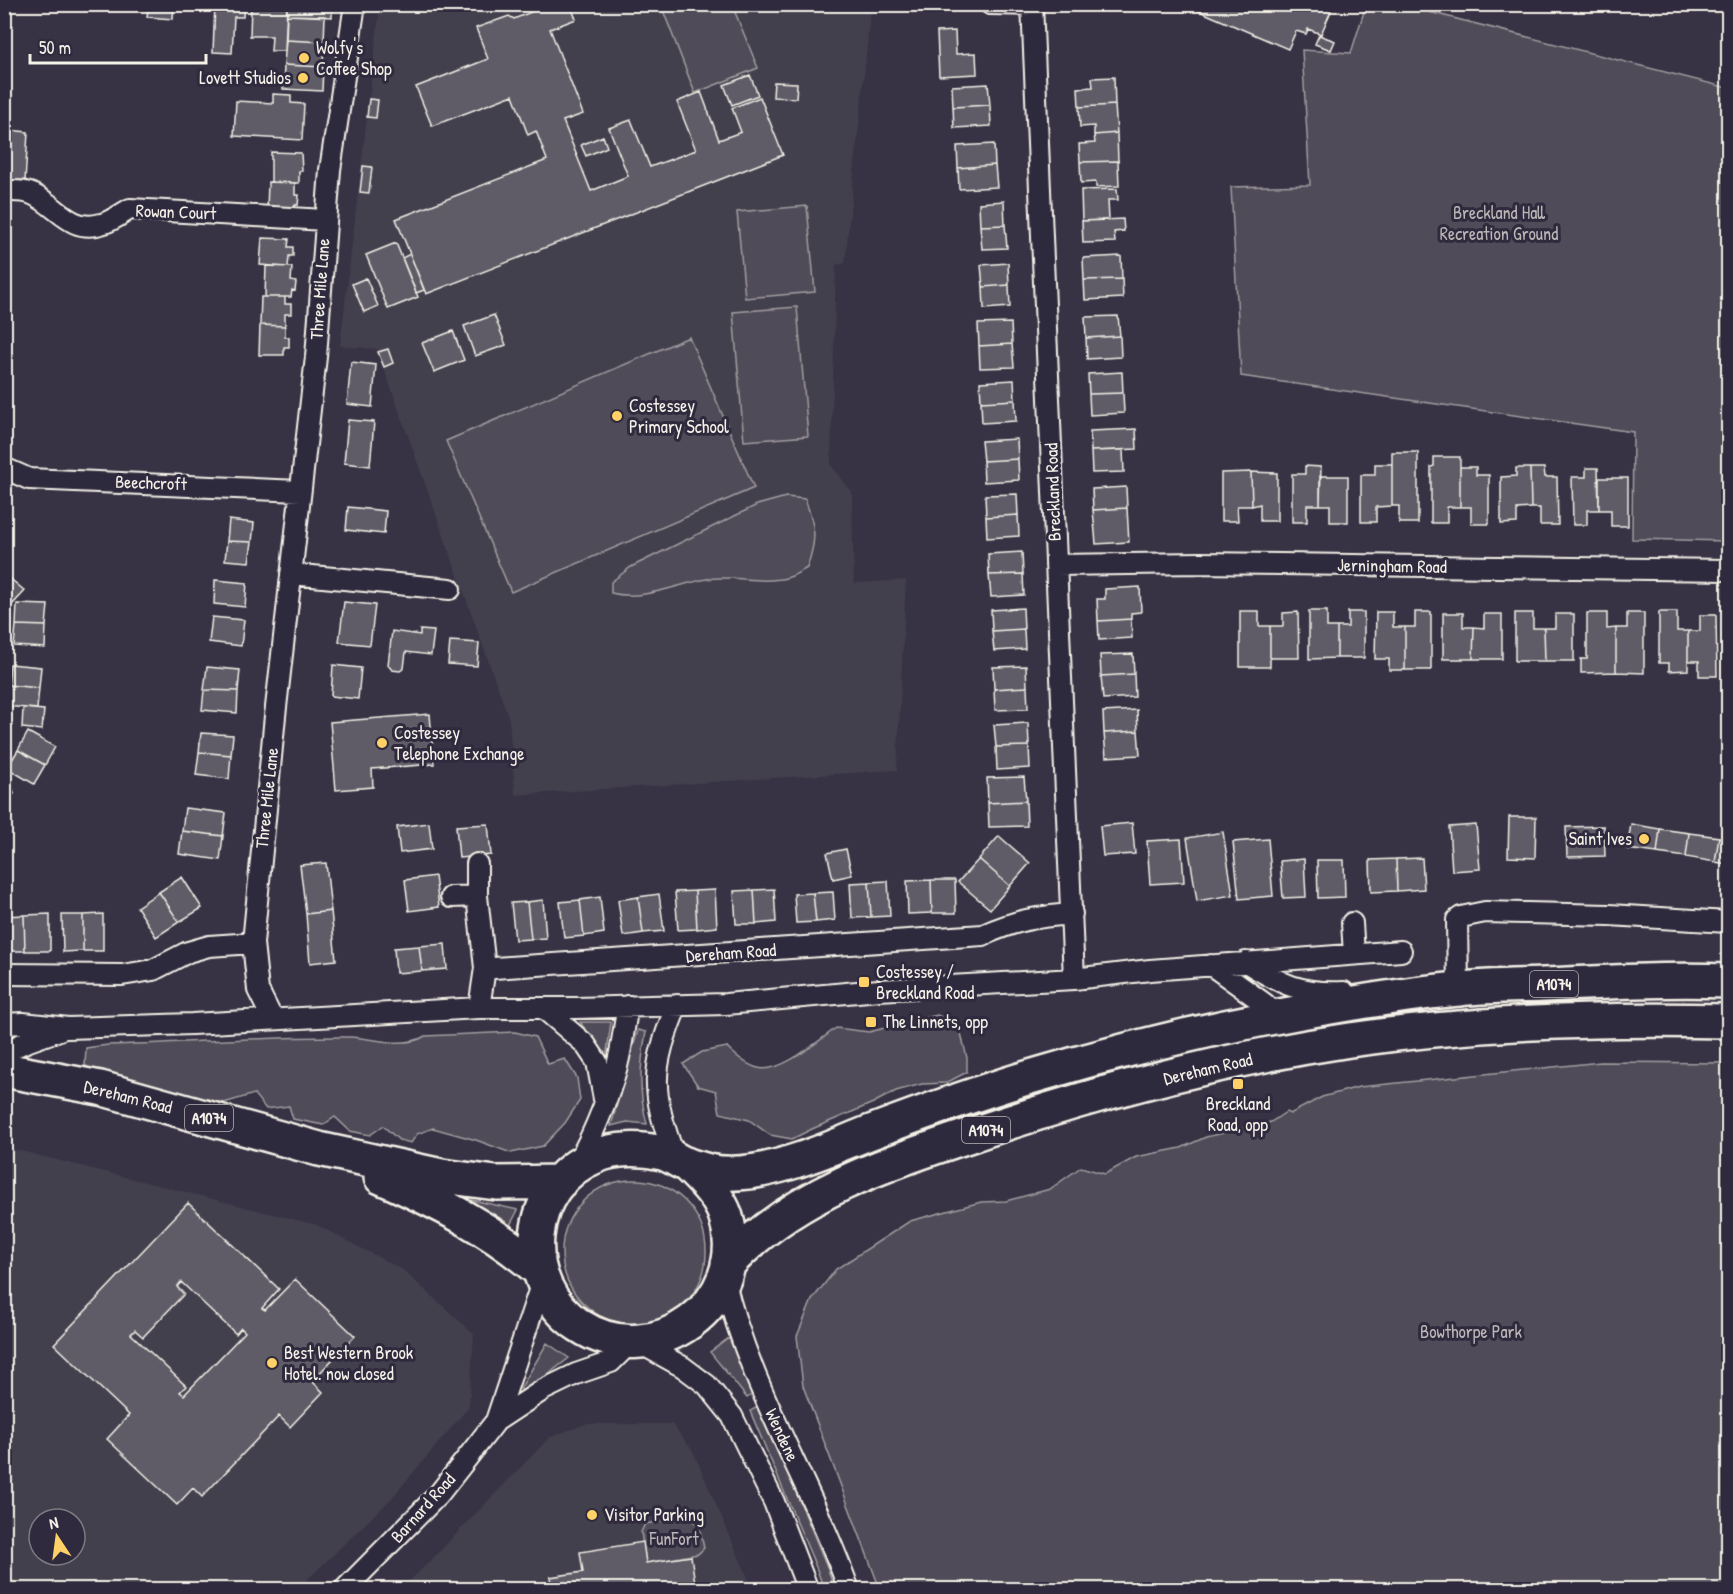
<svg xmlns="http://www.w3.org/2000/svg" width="1733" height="1594" font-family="'Patrick Hand',sans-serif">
	<rect width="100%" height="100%" fill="#373244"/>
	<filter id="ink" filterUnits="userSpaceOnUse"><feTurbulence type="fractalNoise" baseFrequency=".0167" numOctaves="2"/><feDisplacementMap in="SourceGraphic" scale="12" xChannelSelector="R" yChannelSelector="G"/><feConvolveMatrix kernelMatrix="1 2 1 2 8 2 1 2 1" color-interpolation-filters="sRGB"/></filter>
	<g filter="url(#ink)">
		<path fill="#433f4e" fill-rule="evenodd" d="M860,4l11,3 -26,256 -9,2 -5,200 21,27 2,91 52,-3 -9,190 -382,25 -6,-76 -132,-370 -37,-3 40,-341z
			M5,1147l312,78 86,45 71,64 -5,73 -78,92 -87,84 -11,7h-288zM39,1519h36v36h-36z
			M586,1424h86l21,27 60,138 -353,1 29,-28 121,-125z"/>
		<path fill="#504b59" stroke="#a29ea0" stroke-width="1.5" d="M661,5h71l26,63 -63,25z
			M1366,5h36l326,83v453l-96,-2 1,-107 -392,-56 -10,-189 79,-2 -8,-135 49,3z
			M807,206l8,86 -70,6 -8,-86z
			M797,307l11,129 -64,5 -11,-129z
			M689,337l65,151 -243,104 -65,-151z
			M786,497l19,2c11,30 12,39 2,69 -6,3 -14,9 -21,10 -25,6 -54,-3 -79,1 -32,6 -65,22 -96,14v-11l20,-15 126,-62z
			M937,1015l22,10 8,33v14l-21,11 -24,1 -26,7 -23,12 -61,26 -20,10 -22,-4 -21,-15 -29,-7 -4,-22 -18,-5 -15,-22 19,-12 25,-5c9,9 19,18 31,21 22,6 60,-27 78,-40l33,4z
			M580,1022h31l-5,37z
			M638,1030l8,2c-6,34 -8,58 1,92l-20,-2 -16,4z
			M515,1032l20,5 13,27 17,-5 12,19 3,22 -15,23 -22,23 -32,7 -35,-13 -43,-12 -16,6 -6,9 -12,-3 -16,-14 -13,9 -20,-4 -15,-14 -12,8 -30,-6 -4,-13 -23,3 -12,-15 -30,9 -122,-25 -17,-13 1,-17 22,-3c80,-2 161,-9 242,-8 23,1 55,12 75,-1z
			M1601,1062l127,1v526h-848l-77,-203 -6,-50 15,-36 24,-31 74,-48 71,-19 25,-1 44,-12 31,-22 24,7 31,-17 45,-9 25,-11 65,-15 15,-10 4,2 32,-17 37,-10z
			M562 1252a72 72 0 1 1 144 0a72 72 0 1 1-144 0Z
			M472,1200l46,10 -11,21 -37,-27z
			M729,1338l24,56 -6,4 -37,-46z
			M547,1343l22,15 -44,34 -5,-3z
			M760,1406l68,163 6,20h-10l-8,-22 -66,-156z
			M688,1517l11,9 5,22 -6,6 -52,9 -5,-31 4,-8z"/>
		<path fill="#5f5c67" stroke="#f4f1e8" stroke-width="1.5" fill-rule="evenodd" d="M139,4h35l-1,15 -26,-2 1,-8h-10z
			M215,4h29l-1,13h-9l-2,36 -19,-1z
			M251,4h36l-2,47h-14l1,-15h-22z
			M287,4h45v13l-45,-2z
			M551,4h19l6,15 -26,10 33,85 -20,7 28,70 37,-15 -19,-48 22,-8 19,47 46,-17 -19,-48 24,-10 18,48 22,-8 -9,-24 28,-11 23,58 -357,139 -30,-75 151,-59 -11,-29 -8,4 -15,-40 -81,31 -16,-39 72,-28 -12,-31 33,-12 5,3z
			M1183,4h146l-2,5 4,2 -10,23 -13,-5 -2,5 -10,-3 -8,18z
			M287,15l38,1 -1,26 -38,-2z
			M955,31l1,23 20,-1 1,21 -38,2 -2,-44z
			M1319,35l16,6 -4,9 -16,-6z
			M286,40l38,2 -1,25 -39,-2z
			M284,65l39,2 -1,24 -39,-2z
			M750,75l8,20 -26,10 -8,-20z
			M1114,77l1,28 -36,2 -1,-19 15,-1 -1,-9z
			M774,82l23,1 -1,15 -23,-1z
			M988,84l2,21 -37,2 -1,-21z
			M273,94l18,1v8l13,1 -2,36 -68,-4 2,-35 37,2z
			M369,99l9,1 -2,18 -9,-1z
			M990,105l1,21 -37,2 -1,-21z
			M1115,105l2,28 -23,2v-9l-14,1 -1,-20z
			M8,130l20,2 -3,50 -21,-2z
			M1117,133l1,28 -38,1 -1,-18 16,-1 -1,-8z
			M603,136l4,11 -21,9 -5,-11z
			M994,144l1,21 -37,3 -1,-22z
			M271,152l30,1 1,18h-3v12l-28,-1z
			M1118,161l1,25 -23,1v-5l-15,1 -1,-21z
			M995,165l2,22 -38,2 -1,-21z
			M363,166l9,1 -3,26 -9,-1z
			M268,182l27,1v12h4l-1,10h-3v7l-28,-1z
			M1117,189l1,11h-10l1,20 -27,1 -1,-31z
			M1004,201l1,24 -25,1 -1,-23z
			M1123,219l1,12 -10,1 1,10 -32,1 -1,-22z
			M1005,225l2,23 -25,1 -2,-23z
			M262,238l27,1 -1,8h5v9h-4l-1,11 -28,-2z
			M396,243l22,54 -30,12 -22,-54z
			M410,254l14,36 -8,3 -14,-35z
			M1121,256l1,23 -38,1 -1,-22z
			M1008,263l1,22 -26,2 -2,-22z
			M266,266l26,1 -1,14 5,1 -1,9 -3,-1 -1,7h-26z
			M366,278l12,28 -14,6 -12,-28z
			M1122,279l1,19 -38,2 -1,-20z
			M1009,285l1,22 -26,2 -1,-22z
			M261,297h24v7h6v10h-6v12l-25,-1z
			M494,315l12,30 -31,11 -11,-30z
			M1118,316l2,20 -34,2 -1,-21z
			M1011,323l1,21 -33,2 -1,-22z
			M260,325l25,1v11h4v10h-5v8h-25z
			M453,331l11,29 -30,12 -12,-29z
			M1120,336l1,21 -34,2 -1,-21z
			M1012,344l2,23 -34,1 -1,-22z
			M388,349l5,14 -9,4 -6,-15z
			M351,362l25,3 -4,42 -25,-3z
			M1122,372l1,21 -34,1 -1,-20z
			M1014,380l1,20 -34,2 -1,-20z
			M1123,393l1,20 -34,2 -1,-21z
			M1015,400l1,21 -34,2 -1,-21z
			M348,420l26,2 -4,44 -26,-3z
			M1136,429l1,20 -46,2 -1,-20z
			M1017,439l1,20 -35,2 -2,-20z
			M1123,450l1,22 -32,1 -1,-22z
			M1392,452h26v71h-19v-17h-7z
			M1434,457h26v50h-13v16h-16v-56l3,-1z
			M1018,459l1,21 -35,2 -1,-21z
			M1375,464h17v42l-16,1v15h-15v-47h14z
			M1305,466l16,1 -1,38h-13v17h-15v-48h13z
			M1460,467h16v8h13v49h-18v-17h-11z
			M1516,468h14l1,40 -14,1v14l-16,1v-47l15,-1z
			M1530,468h14l1,9h12l1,48h-18v-17h-9z
			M1586,468h12l1,42h-12v15h-14l-1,-48h14z
			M1251,472l26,1v48h-17v-17l-8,2z
			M1251,472l1,34h-15l1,15h-17v-48z
			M1320,476h28v46h-18v-17h-10z
			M1599,478h29v48h-17v-16h-12z
			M1126,487l1,21 -34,2 -1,-21z
			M1017,494l1,21 -32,2 -1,-22z
			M348,507l38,4 -2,23 -38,-4z
			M1127,508l2,34 -33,2 -3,-34z
			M1018,515l1,21 -32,2 -1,-21z
			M229,520l25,3 -2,19 -25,-1z
			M227,541l25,1 -3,20 -24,-2z
			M1022,552l1,22 -34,1 -1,-21z
			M1023,574l1,21 -33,2 -2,-22z
			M7,576l18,15 -14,15 -7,-5v-22z
			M215,580l32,3 -2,24 -31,-3z
			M1140,587l1,25 -10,1v6l-33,2 -1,-22h8v-10z
			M344,602l31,3 -5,40 -31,-3z
			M17,604l31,1 -2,21 -30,-1z
			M1023,608l1,21 -32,2 -1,-21z
			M1240,611h19v15h11v41h-30z
			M1309,611h18v16h10v31l-28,1z
			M1298,612l1,46h-29v-32h13v-13z
			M1348,612h16v46h-27v-31h11z
			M1376,612h17v15h12v43h-16v-11h-14z
			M1415,612h16v58h-26v-43h10z
			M1659,612h18v19h11v39l-19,1v-8h-10z
			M1443,613h20v14h11l-1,32h-30z
			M1515,613h18v15h11l1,33h-30z
			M1587,613h20v16l9,-1v44l-35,1v-14h6z
			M1627,613h17v60l-28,-1v-44h11z
			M1484,614h18v45h-29l1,-32 10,1z
			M1555,614h19v47h-29l-1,-33h11z
			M1700,615h16l1,61h-18v-15h-11v-30h12z
			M212,617l32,3 -3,26 -32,-4z
			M1131,619l1,19 -33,2 -1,-19z
			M16,625l30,1 -1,22 -31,-2z
			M1024,629l1,20 -31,2 -2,-20z
			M420,630l14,1 -3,24 -25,-3 -2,16 -4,3 -8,-1 -4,-5 4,-34 28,4z
			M450,641l29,2 -2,23 -29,-2z
			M1133,654l1,20 -33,2 -1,-21z
			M10,664l31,3 -2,21 -31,-3z
			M333,665l28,3 -3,31 -27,-3z
			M1026,666l1,21 -33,2 -1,-22z
			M207,667l33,3 -2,21 -34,-1z
			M1134,674l1,23 -32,2 -2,-23z
			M8,685l31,3 -2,21 -31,-3z
			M1027,687l1,22 -33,1 -1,-21z
			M204,690l34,1 -1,22 -35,-3z
			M23,708l21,2 -2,20 -20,-2z
			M1137,710l1,21 -34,2 -1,-21z
			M430,714l4,50 -62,5 1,18 -37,3 -6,-68z
			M1028,723l1,23 -33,1 -2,-22z
			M1138,731l2,24 -34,2 -2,-24z
			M28,732l27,15 -10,18 -27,-15z
			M201,733l32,2 -2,20 -32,-3z
			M1029,746l1,22 -33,2 -1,-23z
			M18,750l27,15 -11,19 -27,-16z
			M199,752l32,3 -2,24 -33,-4z
			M4,768h3l7,26 -10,3z
			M1024,777l2,24 -38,2 -1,-25z
			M1026,801l1,25 -38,1 -1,-24z
			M185,808l41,5 -3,23 -41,-5z
			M1509,817h27l-1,41 -27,-1z
			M429,823l3,26 -32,4 -3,-26z
			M1132,823l3,31 -32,2 -3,-30z
			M488,824l3,31 -32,3 -3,-32z
			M1631,824l29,5 -3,24 -30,-4z
			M1476,825l4,44 -28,2 -3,-44z
			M1604,826l1,30 -38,1 -1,-30z
			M1660,829l29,4 -3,24 -29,-4z
			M182,831l41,5 -3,24 -41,-6z
			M1223,832l10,63 -36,6 -10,-63z
			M1689,833l30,4 -4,25 -29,-5z
			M999,836l31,27 -20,23 -31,-27z
			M1719,837l9,1v26l-13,-2z
			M1181,839l3,43 -34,2 -3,-43z
			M1268,839l5,57 -34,3 -6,-57z
			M846,849l6,26 -19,4 -6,-26z
			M1422,858l2,31 -27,2 -1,-32z
			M979,859l31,27 -20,23 -32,-27z
			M1304,859l2,38 -23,1 -3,-37z
			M1396,859l1,32 -26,1 -1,-32z
			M1317,860h27l1,37 -27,1z
			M326,863l5,48 -25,3 -6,-49z
			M435,876l4,31 -30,4 -4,-31z
			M182,877l20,31 -23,14 -20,-30z
			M931,880l1,33 -24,1 -1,-33z
			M931,880h24l1,33h-24z
			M888,881l2,35 -19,1 -2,-35z
			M869,882l2,35 -19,1 -2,-35z
			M774,889l2,33 -20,2 -2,-34z
			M715,890l2,37 -20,2 -2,-38z
			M754,890l2,34h-20l-2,-33z
			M695,891l2,38 -19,1 -3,-38z
			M159,892l20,30 -23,15 -19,-30z
			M833,892l2,28 -19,2 -3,-29z
			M813,893l3,29 -20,1 -2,-29z
			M659,894l5,37 -21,2 -5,-36z
			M600,897l4,36 -20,3 -4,-36z
			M638,897l5,36 -20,3 -5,-36z
			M543,900l3,38 -15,1 -4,-37z
			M580,900l4,36 -20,2 -4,-36z
			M527,902l4,37 -16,1 -4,-37z
			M331,911l5,49 -26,3 -4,-49z
			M50,914v37h-25l-1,-36z
			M103,914v37h-20v-36z
			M24,915l1,36h-21v-35z
			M62,915h21v36l-20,1z
			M445,944l2,25 -25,2 -3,-25z
			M419,946l3,25 -26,2 -2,-25z
			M188,1203l91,86 -17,19 3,2 30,-31 60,57 -43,45 11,11 -33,35 -11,-11 -77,81 -9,-9 -16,17 -70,-66 22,-24 -75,-71zM181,1282l55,52 5,-6 4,4 -61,63 -4,-3 6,-6 -55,-52 4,-4 8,7 41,-43 -7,-7z
			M643,1542l3,21 45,-7 5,34h-144l-2,-13 33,-5 -3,-20z"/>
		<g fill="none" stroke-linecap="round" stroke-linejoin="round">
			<g stroke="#f4f1e8" stroke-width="24">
				<path id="minor" d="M990,4l42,1
					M1032,4l42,975
					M4,191c9,0 20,-1 28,3 26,11 37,39 69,30 10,-2 20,-10 29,-15l195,11
					M4,468l25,11 271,12
					M1056,565l144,-2 528,7
					M291,574l159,15
					M477,864v32l8,72 -6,40
					M451,897l26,-1
					M1352,923l2,31
					M1246,962c36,23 55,32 98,30
					M1211,965l54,39 11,12
					M494,968l489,-33c34,-15 52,-18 89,-21
					M4,974l118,1 31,-5 35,-18 21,-6 44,-3
					M1458,989l-1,-69 4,-3 24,-5 124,3 119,7
					M543,1008l42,36 12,18 7,37
					M272,1018l-14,-28 -5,-47 22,-227 41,-359 14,-187 25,-166
					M4,1024l19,-1 45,5 124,-4 287,-16h97l150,-4 153,-14 195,-11 76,-9 251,-19
					M4,1052l22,-10 36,-13
					M675,1158c-24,-67 -25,-87 2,-153
					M577,1163c17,-28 37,-79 43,-110 3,-16 5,-32 8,-47
					M724,1278c25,110 88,206 125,312
					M638,1342l45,25 24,18 25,31 42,86 34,88
					M496,1421l46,-139
					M344,1590l94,-95 58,-74 47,-31 33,-16 35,-12 19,-19"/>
			</g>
			<g stroke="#f4f1e8" stroke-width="38">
				<path id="trunk" d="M4,1070l96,18 219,61 123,27 54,7 64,-1
					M686,1164c16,16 33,31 40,53 26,86 -72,157 -146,109 -64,-41 -56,-142 16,-170 20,-8 45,-8 66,-3 9,2 15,8 23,11 7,3 17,5 24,7 27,6 58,-1 83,-9 27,-8 53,-20 79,-30 53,-20 106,-39 159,-55 103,-31 207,-55 312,-72 39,-6 78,-13 117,-16 28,-3 56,-3 84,-4 62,-3 124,-6 185,-4
					M381,1177c59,26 109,51 158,93
					M728,1264c64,-70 162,-102 249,-131 121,-41 247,-74 373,-93 125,-18 252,-22 378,-19"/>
			</g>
			<use href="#minor" stroke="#2f2a3d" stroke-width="20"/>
			<use href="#trunk" stroke="#2f2a3d" stroke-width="33"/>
		</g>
	</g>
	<g fill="#ffd166" stroke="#2f2a3d" stroke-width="2">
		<circle cx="304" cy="58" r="6"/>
		<circle cx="303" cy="78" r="6"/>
		<circle cx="617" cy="416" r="6"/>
		<circle cx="382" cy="743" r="6"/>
		<circle cx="1644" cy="839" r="6"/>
		<rect x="858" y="976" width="12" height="12" rx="3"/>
		<rect x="865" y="1016" width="12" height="12" rx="3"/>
		<rect x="1232" y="1078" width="12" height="12" rx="3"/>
		<circle cx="272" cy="1363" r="6"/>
		<circle cx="592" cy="1515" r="6"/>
	</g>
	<g text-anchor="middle" stroke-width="6" stroke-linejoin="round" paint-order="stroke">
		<g fill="#2f2a3d" stroke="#b9b5b5" stroke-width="1.5">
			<rect x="1530" y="971" width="48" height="26" rx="4.5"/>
			<rect x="185" y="1105" width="48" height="26" rx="4.5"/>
			<rect x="962" y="1117" width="48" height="26" rx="4.5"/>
		</g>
		<g font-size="16" font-weight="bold" fill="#f4f1e8">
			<text x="1554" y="990">A1074</text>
			<text x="209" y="1124">A1074</text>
			<text x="986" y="1136">A1074</text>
		</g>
		<g font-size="18" fill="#f4f1e8" stroke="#2f2a3d" text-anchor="start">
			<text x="316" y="54">Wolfy's<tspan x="316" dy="21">Coffee Shop</tspan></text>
			<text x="291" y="84" text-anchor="end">Lovett Studios</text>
			<text x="629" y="412">Costessey<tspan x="629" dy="21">Primary School</tspan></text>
			<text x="394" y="739">Costessey<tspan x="394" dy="21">Telephone Exchange</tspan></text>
			<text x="1632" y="845" text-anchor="end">Saint Ives</text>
			<text x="876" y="978">Costessey /<tspan x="876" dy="21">Breckland Road</tspan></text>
			<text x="883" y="1028">The Linnets, opp</text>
			<text x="1238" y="1110" text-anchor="middle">Breckland<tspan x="1238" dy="21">Road, opp</tspan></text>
			<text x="284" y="1359">Best Western Brook<tspan x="284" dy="21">Hotel. now closed</tspan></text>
			<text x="604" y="1521">Visitor Parking</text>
		</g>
		<g font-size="18" fill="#f4f1e8" stroke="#2f2a3d">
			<text transform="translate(176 212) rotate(2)" y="6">Rowan Court</text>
			<text transform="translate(320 289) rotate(-86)" y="6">Three Mile Lane</text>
			<text transform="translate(151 483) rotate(2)" y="6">Beechcroft</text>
			<text transform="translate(1053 492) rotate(-92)" y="6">Breckland Road</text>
			<text transform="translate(1392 566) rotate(1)" y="6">Jerningham Road</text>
			<text transform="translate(267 798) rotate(-84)" y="6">Three Mile Lane</text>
			<text transform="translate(731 953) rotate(-4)" y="6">Dereham Road</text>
			<text transform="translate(1208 1069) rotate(-13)" y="6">Dereham Road</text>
			<text transform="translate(128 1097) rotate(14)" y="6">Dereham Road</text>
			<text transform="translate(782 1435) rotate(65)" y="6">Wendene</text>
			<text transform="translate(423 1508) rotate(-48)" y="6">Barnard Road</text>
		</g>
		<g font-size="18" fill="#bbb7b6" stroke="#2f2a3d">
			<text x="1499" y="219">Breckland Hall<tspan x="1499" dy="21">Recreation Ground</tspan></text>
			<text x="1471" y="1338">Bowthorpe Park</text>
			<text x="674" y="1545">FunFort</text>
		</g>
	</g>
	<rect width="1733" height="1594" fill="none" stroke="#2f2a3d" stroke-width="24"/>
	<rect x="12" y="12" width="1709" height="1570" fill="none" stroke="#f4f1e8" stroke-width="2" filter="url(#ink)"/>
	<g transform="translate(57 1537) rotate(347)"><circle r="28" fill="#2f2a3d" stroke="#7e7a81" stroke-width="1.5"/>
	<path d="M0-4.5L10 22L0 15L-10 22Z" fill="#ffd166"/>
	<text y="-9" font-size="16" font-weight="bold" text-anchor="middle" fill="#f4f1e8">N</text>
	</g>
	<path d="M30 54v9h176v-9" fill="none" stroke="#f4f1e8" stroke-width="3"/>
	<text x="39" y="54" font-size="18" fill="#f4f1e8" stroke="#2f2a3d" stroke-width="4.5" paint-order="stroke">50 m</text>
</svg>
